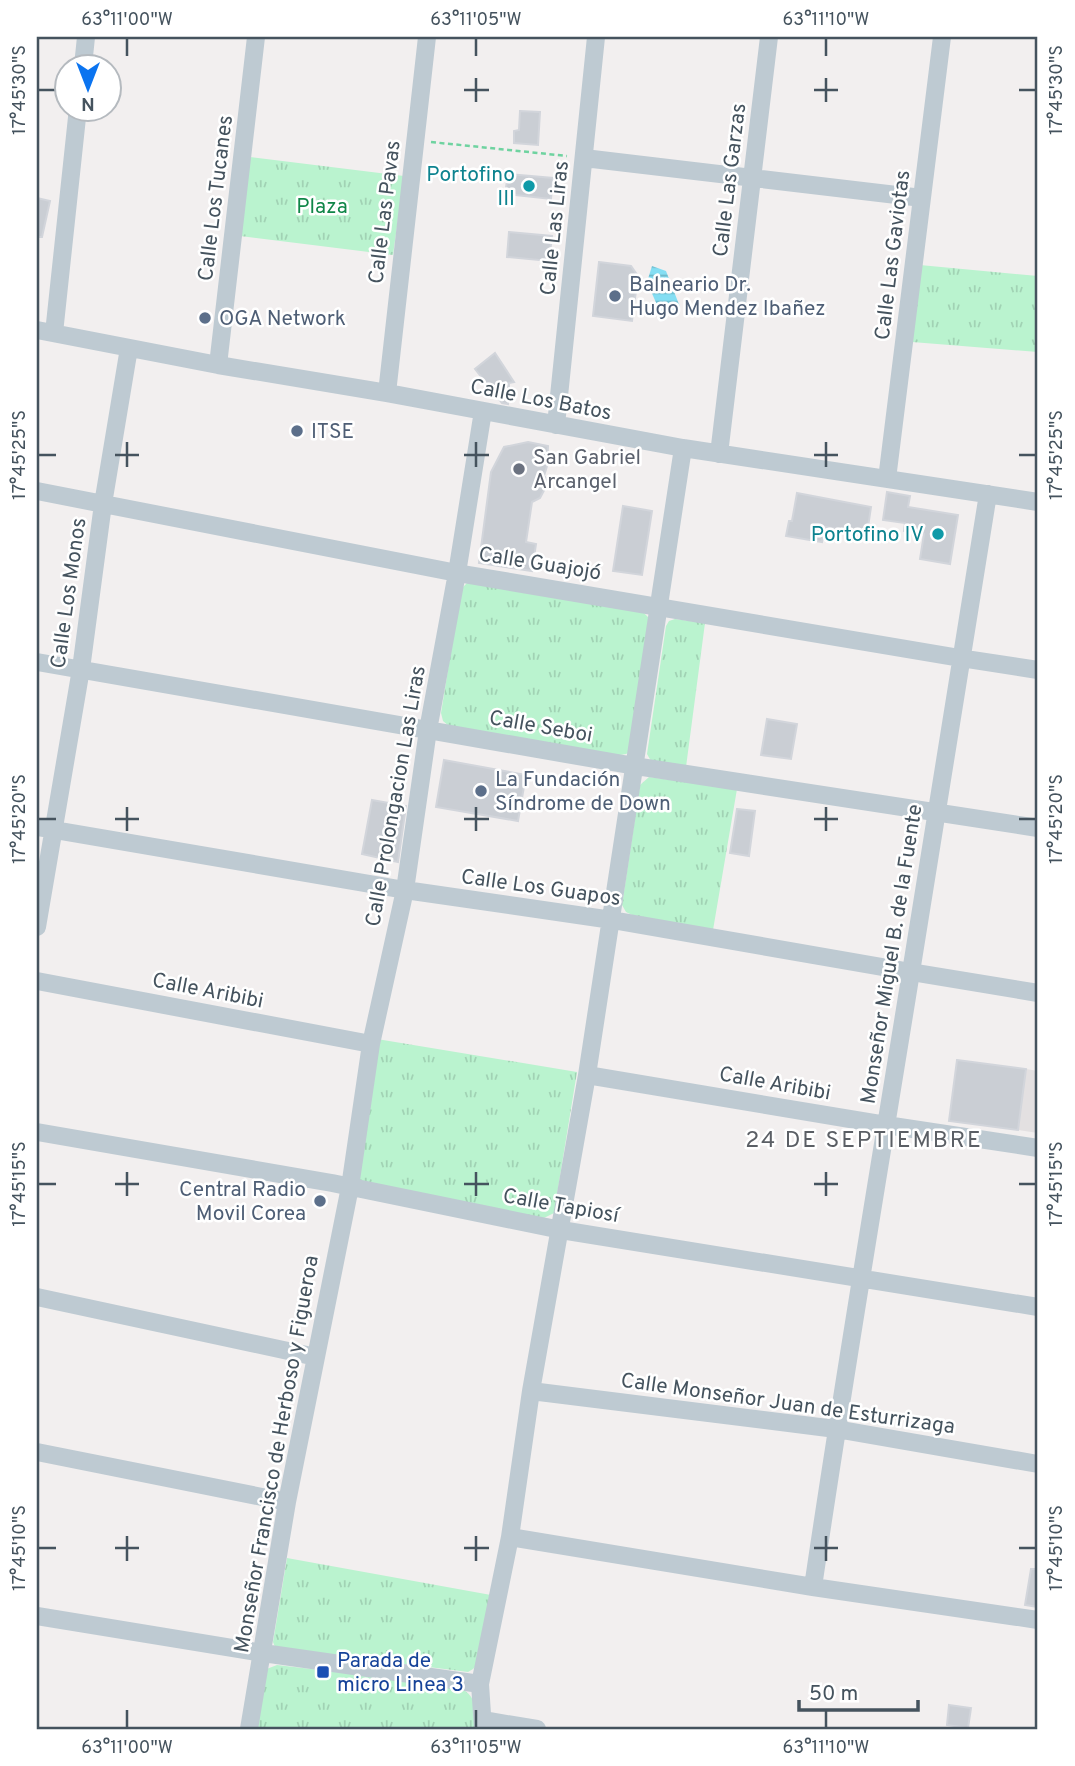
<svg xmlns="http://www.w3.org/2000/svg" width="1075" height="1766" font-family="Overpass,sans-serif">
	<defs>
		<pattern id="park-tufts" width="24" height="20" patternUnits="userSpaceOnUse" patternTransform="scale(1.75)"><rect width="24" height="20" fill="#baf3cf"/><path d="M3 7l-1-3M5 7V3M7 7l1-3M15 17l-1-3M17 17v-4M19 17l1-3" fill="none" stroke="#a1d2b4"/></pattern>
		<pattern id="water-rules" width="6" height="5" patternUnits="userSpaceOnUse" patternTransform="scale(1.75)"><rect width="6" height="5" fill="#84def3"/><path d="M0 2.5h6" fill="none" stroke="#6eb7c8"/></pattern>
	</defs>
	<rect width="100%" height="100%" fill="#f2efef"/>
	<path fill="#e3e0e1" d="M1026,1069l12,2v62l-20,-3z"/>
	<path fill="url(#park-tufts)" d="M250,157l154,19 -11,79 -153,-19z
		M920,265l118,11v76l-126,-10z
		M467,583l176,29 5,5 2,7 -20,128 -4,2 -12,2 -164,-29 -7,-6 -2,-8 20,-124z
		M675,619l30,4 -19,144 -35,-6 -4,-7 19,-128 3,-5z
		M649,777l88,12 -24,141 -81,-15 -6,-3 -4,-7 18,-120z
		M377,1039l200,33 -23,141 -10,5 -188,-37z
		M287,1558l204,37 -14,70 -4,4 -5,3 -189,-24 -4,-1 -2,-5z
		M277,1665l179,21c23,10 18,21 20,43h-222l10,-59z"/>
	<path fill="url(#water-rules)" d="M652,266l14,5 14,36 -19,7 -14,-32z"/>
	<path fill="#caced4" stroke="#d2d5db" stroke-width="2" d="M520,111l20,1 -2,33 -24,-2v-12l5,-1z
		M508,174l45,4 -2,21 -46,-5z
		M37,198l13,3 -8,36h-5z
		M509,232l43,4 -3,25 -42,-4z
		M599,262l32,4 7,10 -6,45 -39,-5z
		M495,353l19,29 -5,1 -1,21 -6,-1 -27,-34z
		M528,442l20,4 -1,20 -3,10 5,5 -9,17 -8,4 -6,40 10,2 -4,27 -53,-8 12,-91 13,-25z
		M887,492l23,4 -2,11 50,8 -8,49 -30,-5 4,-25 -20,-3 1,-8 -22,-3z
		M797,493l74,14 -4,27 -42,-7 -3,15 -36,-6 3,-15h3z
		M623,506l29,5 -10,64 -29,-4z
		M767,719l30,5 -6,35 -30,-4z
		M444,760l82,15 -8,46 -82,-14z
		M372,800l34,6 -8,56 -36,-8z
		M737,809l18,2 -6,45 -19,-3z
		M957,1060l69,9 -8,61 -69,-9z
		M1031,1569h7v38l-13,-2z
		M949,1705l22,3 -3,20 -21,-3z"/>
	<g fill="none" stroke-linecap="round" stroke-linejoin="round">
		<path stroke="#6fd3a0" stroke-width="2.5" stroke-dasharray="5 3.5" stroke-linecap="butt" d="M431,142l136,14"/>
		<path stroke="#becad2" stroke-width="18" d="M83,66l3,-29
			M584,158l338,40
			M37,330l181,35 169,28 296,55 355,54
			M54,333l24,-225
			M218,365l38,-328
			M387,393l40,-356
			M556,425l40,-388
			M719,454l50,-417
			M887,479l55,-442
			M37,491l420,82 503,85 78,12
			M37,662l598,104 403,62
			M37,827l368,63 207,30 299,52 127,21
			M37,927l44,-258 22,-165 26,-156
			M37,981l334,63
			M587,1075l299,50 152,23
			M37,1132l295,51 229,47 477,77
			M37,1297l279,60
			M531,1391l305,38 202,35
			M37,1452l250,50
			M510,1537l303,50 225,33
			M813,1587c30,-205 65,-410 98,-615 27,-159 50,-319 77,-478
			M37,1616l226,37 217,31
			M483,1720l54,9
			M249,1729l38,-227 63,-315 21,-143 34,-154 23,-160 29,-157 26,-162
			M483,1729l-3,-45 30,-147 21,-146 56,-316 96,-627"/>
	</g>
	<path fill="none" stroke="#45535e" stroke-width="2.5" d="M127,38v18M476,38v18M826,38v18M476,78v24M826,78v24M38,90h18M464,90h25M814,90h24M1019,90h17M127,442v25M476,442v25M826,442v25M38,455h18M115,455h24M464,455h25M814,455h24M1019,455h17M127,807v24M476,807v24M826,807v24M38,819h18M115,819h24M464,819h25M814,819h24M1019,819h17M127,1172v24M476,1172v24M826,1172v24M38,1184h18M115,1184h24M464,1184h25M814,1184h24M1019,1184h17M127,1536v25M476,1536v25M826,1536v25M38,1548h18M115,1548h24M464,1548h25M814,1548h24M1019,1548h17M127,1710v18M476,1710v18M826,1710v18"/>
	<g fill="#0f9aa8" stroke="#fff" stroke-width="2.5">
		<circle cx="529" cy="186" r="7"/>
		<circle cx="938" cy="534" r="7"/>
	</g>
	<g fill="#5c6f8a" stroke="#fff" stroke-width="2.5">
		<circle cx="615" cy="296" r="7"/>
		<circle cx="205" cy="318" r="7"/>
		<circle cx="297" cy="431" r="7"/>
		<circle cx="481" cy="791" r="7"/>
		<circle cx="320" cy="1201" r="7"/>
	</g>
	<circle fill="#6b7280" stroke="#fff" stroke-width="2.5" cx="519" cy="469" r="7"/>
	<rect fill="#1a4fb4" stroke="#fff" stroke-width="2.5" x="316" y="1665" width="14" height="14" rx="3.5"/>
	<g text-anchor="middle" stroke-width="5" stroke-linejoin="round" paint-order="stroke">
		<g font-size="21" fill="#0d838f" stroke="#fff" text-anchor="end">
			<text x="515" y="181">Portofino<tspan x="515" dy="24">III</tspan></text>
			<text x="924" y="541">Portofino IV</text>
		</g>
		<g font-size="21" fill="#45535e" stroke="#fff">
			<text transform="translate(729 180) rotate(-83)" y="7">Calle Las Garzas</text>
			<text transform="translate(215 198) rotate(-83)" y="7">Calle Los Tucanes</text>
			<text transform="translate(384 212) rotate(-83)" y="7">Calle Las Pavas</text>
			<text transform="translate(554 228) rotate(-84)" y="7">Calle Las Liras</text>
			<text transform="translate(892 255) rotate(-83)" y="7">Calle Las Gaviotas</text>
			<text transform="translate(541 399) rotate(11)" y="7">Calle Los Batos</text>
			<text transform="translate(540 563) rotate(9)" y="7">Calle Guajojó</text>
			<text transform="translate(68 593) rotate(-82)" y="7">Calle Los Monos</text>
			<text transform="translate(541 726) rotate(10)" y="7">Calle Seboi</text>
			<text transform="translate(395 796) rotate(-80)" y="7">Calle Prolongacion Las Liras</text>
			<text transform="translate(541 887) rotate(8)" y="7">Calle Los Guapos</text>
			<text transform="translate(891 954) rotate(-81)" y="7">Monseñor Miguel B. de la Fuente</text>
			<text transform="translate(208 990) rotate(11)" y="7">Calle Aribibi</text>
			<text transform="translate(775 1083) rotate(10)" y="7">Calle Aribibi</text>
			<text transform="translate(561 1205) rotate(10)" y="7">Calle Tapiosí</text>
			<text transform="translate(788 1403) rotate(8)" y="7">Calle Monseñor Juan de Esturrizaga</text>
			<text transform="translate(276 1454) rotate(-80)" y="7">Monseñor Francisco de Herboso y Figueroa</text>
		</g>
		<g font-size="21" fill="#108648" stroke="#fff">
			<text x="322" y="213">Plaza</text>
		</g>
		<g font-size="21" fill="#4e5e75" stroke="#fff" text-anchor="start">
			<text x="629" y="291">Balneario Dr.<tspan x="629" dy="24">Hugo Mendez Ibañez</tspan></text>
			<text x="219" y="325">OGA Network</text>
			<text x="311" y="438">ITSE</text>
			<text x="495" y="786">La Fundación<tspan x="495" dy="24">Síndrome de Down</tspan></text>
			<text x="306" y="1196" text-anchor="end">Central Radio<tspan x="306" dy="24">Movil Corea</tspan></text>
		</g>
		<g font-size="21" fill="#5b616d" stroke="#fff" text-anchor="start">
			<text x="533" y="464">San Gabriel<tspan x="533" dy="24">Arcangel</tspan></text>
		</g>
		<g font-size="21" fill="#164399" stroke="#fff" text-anchor="start">
			<text x="337" y="1667">Parada de<tspan x="337" dy="24">micro Linea 3</tspan></text>
		</g>
		<g font-size="23" letter-spacing="2" fill="#5b5f65" stroke="#fff">
			<text x="864" y="1147">24 DE SEPTIEMBRE</text>
		</g>
	</g>
	<rect width="1075" height="1766" fill="none" stroke="#ffffff" stroke-width="77"/>
	<g transform="translate(88 88) rotate(180)"><circle r="33" fill="#ffffff" stroke="#b5babf" stroke-width="2"/>
	<path d="M0-5L12 26L0 18L-12 26Z" fill="#0b74f0"/>
	<text y="-10" font-size="19" font-weight="bold" text-anchor="middle" fill="#45535e">N</text>
	</g>
	<path d="M799 1700v10h119v-10" fill="none" stroke="#45535e" stroke-width="3.5"/>
	<text x="809" y="1700" font-size="21" fill="#45535e" stroke="#ffffff" stroke-width="5" paint-order="stroke">50 m</text>
	<rect x="38" y="38" width="998" height="1690" fill="none" stroke="#45535e" stroke-width="2.5"/>
	<g font-size="18" text-anchor="middle" fill="#45535e">
		<text x="127" y="25">63°11'00"W</text>
		<text x="476" y="25">63°11'05"W</text>
		<text x="826" y="25">63°11'10"W</text>
		<text transform="translate(1056 90) rotate(-90)" y="6">17°45'30"S</text>
		<text transform="translate(19 90) rotate(-90)" y="6">17°45'30"S</text>
		<text transform="translate(1056 455) rotate(-90)" y="6">17°45'25"S</text>
		<text transform="translate(19 455) rotate(-90)" y="6">17°45'25"S</text>
		<text transform="translate(1056 819) rotate(-90)" y="6">17°45'20"S</text>
		<text transform="translate(19 819) rotate(-90)" y="6">17°45'20"S</text>
		<text transform="translate(1056 1184) rotate(-90)" y="6">17°45'15"S</text>
		<text transform="translate(19 1184) rotate(-90)" y="6">17°45'15"S</text>
		<text transform="translate(1056 1548) rotate(-90)" y="6">17°45'10"S</text>
		<text transform="translate(19 1548) rotate(-90)" y="6">17°45'10"S</text>
		<text x="127" y="1753">63°11'00"W</text>
		<text x="476" y="1753">63°11'05"W</text>
		<text x="826" y="1753">63°11'10"W</text>
	</g>
</svg>
